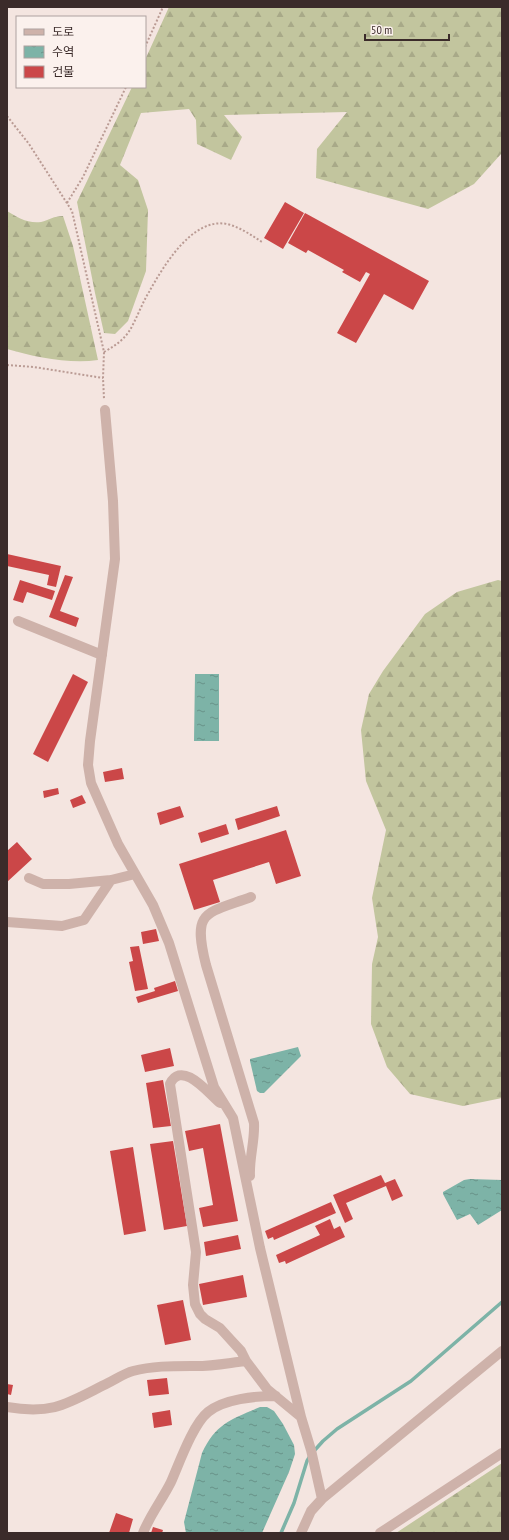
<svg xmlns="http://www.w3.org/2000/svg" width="509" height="1540" font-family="'PT Sans Narrow','Noto Sans KR',sans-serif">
	<defs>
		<pattern id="forest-firs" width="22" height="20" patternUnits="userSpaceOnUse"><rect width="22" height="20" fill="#c2c59e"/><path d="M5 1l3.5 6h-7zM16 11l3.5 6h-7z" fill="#a8a988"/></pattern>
		<pattern id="water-ripples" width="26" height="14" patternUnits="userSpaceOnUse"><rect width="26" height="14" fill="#7db3a7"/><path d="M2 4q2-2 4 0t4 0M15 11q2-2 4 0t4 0" fill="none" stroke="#689288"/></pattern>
	</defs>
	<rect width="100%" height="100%" fill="#f4e5e0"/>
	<path fill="url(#forest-firs)" d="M169,7h333l-1,147 -27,30 -46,25 -112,-31 1,-29 30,-37 -123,3 18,22 -11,23 -34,-16 -1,-24 -7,-11 -48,4 -21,52 18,15 10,30 -2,61 -18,50 -13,13 -11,-1 -9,-40 -18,-91 55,-115h13v-27z
		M7,211c10,6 21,13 34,11 8,-2 13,-6 22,-6l10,30 25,114c-29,4 -64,-3 -91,-11z
		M498,580l4,1v517l-39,8 -53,-12 -23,-27 -16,-43 1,-60 6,-27 -6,-39 14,-68 -20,-49 -5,-51 8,-36 14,-23 42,-57 32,-22z
		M502,1463v70h-106z"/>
	<path fill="url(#water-ripples)" d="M195,674h24v67h-25z
		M298,1047l3,9 -37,37h-4l-3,-2 -7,-30v-2z
		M470,1179l32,1v30l-24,15 -8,-11 -13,6 -14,-26v-2l21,-12z
		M260,1407h7l7,4 9,13 11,21 1,9 -6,18 -27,61h-76l-2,-11 18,-69c14,-30 30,-34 58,-46z"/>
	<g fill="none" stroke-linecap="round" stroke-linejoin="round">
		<path stroke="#7db3a7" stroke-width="3.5" d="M314,1451l9,-10 14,-12 74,-48 91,-79
			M281,1533l13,-30 13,-42 3,-5"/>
	</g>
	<path fill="#cb4748" d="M285,202l19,11 -21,36 -19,-11z
		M305,213l124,68 -16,29 -29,-16 -28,49 -19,-10 33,-59 -4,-2 -6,10 -18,-10 2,-2 -36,-20 -2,3 -18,-10z
		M7,554l54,12 -5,21 -9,-2 2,-10 -42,-9z
		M65,575l8,2 -13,34 19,7 -3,9 -27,-10z
		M20,580l35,11 -3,9 -25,-8 -4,11 -10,-3z
		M73,674l15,8 -40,80 -15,-8z
		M122,768l2,11 -19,3 -2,-10z
		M58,788l1,6 -15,4 -1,-7z
		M82,795l4,8 -13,5 -3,-8z
		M180,806l4,11 -24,8 -3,-12z
		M277,806l3,10 -42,14 -3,-11z
		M226,824l3,10 -28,9 -3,-10z
		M286,830l15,46 -25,8 -7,-22 -56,18 7,22 -26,8 -15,-46z
		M17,842l15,17 -25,23v-31z
		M156,929l3,12 -16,3 -2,-12z
		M139,946l9,43 -13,2 -6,-29 4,-1 -3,-14z
		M175,981l3,10 -40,12 -2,-6 19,-6 -1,-3z
		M170,1048l4,18 -29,6 -4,-17z
		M163,1080l8,46 -18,2 -7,-45z
		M220,1124l18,97 -35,6 -4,-19 14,-3 -10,-57 -14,3 -4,-20z
		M173,1141l14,85 -23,4 -14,-86z
		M133,1147l13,84 -22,4 -14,-84z
		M381,1175l4,8 10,-4 8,17 -11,5 -6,-15 -40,17 7,16 -8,4 -12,-28z
		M331,1202l5,11 -62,27 -1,-3 -5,2 -3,-8z
		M330,1219l4,10 6,-3 5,11 -59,27 -1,-3 -6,2 -3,-8 44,-20 -5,-9z
		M238,1235l3,14 -35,7 -2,-14z
		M243,1275l4,22 -44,8 -4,-21z
		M183,1300l8,40 -26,5 -8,-40z
		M167,1378l2,16 -20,2 -2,-16z
		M7,1384l6,1 -2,10 -4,-1z
		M170,1410l2,15 -18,3 -2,-15z
		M116,1513l17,6 -4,14h-20z
		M153,1527l10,3 -1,3h-11z"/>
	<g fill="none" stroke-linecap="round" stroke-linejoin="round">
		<path stroke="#ba9b94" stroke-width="2" stroke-dasharray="2 2" stroke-linecap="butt" d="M145,47l18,-40
			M7,116l22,28 43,67 32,141 -1,26 1,21
			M67,203l16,-26 43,-90
			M104,352c9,-5 17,-10 24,-19 8,-12 13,-28 21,-41 14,-25 43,-75 78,-68 13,3 24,11 35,18
			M7,365l27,2 69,11"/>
		<path stroke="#ceb2aa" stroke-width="10" d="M105,410l8,91 2,58 -25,182 -2,24 3,18 27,61 35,61 16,38 45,144 19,31 27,130 41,169 10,33 11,49
			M18,621l84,34
			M29,878l14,6h26l42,-4 24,-6
			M7,922l55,4 22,-6 27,-40
			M220,1103c-11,-9 -38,-44 -50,-19l26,168 -3,33 2,19 5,10 5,5 15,9 10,11 11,12 5,10
			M250,1176c-1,-18 5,-35 4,-53l-48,-158c-14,-55 -1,-51 45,-68
			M7,1407c47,8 61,-4 101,-24 8,-4 17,-10 25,-12 19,-5 38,-5 58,-5 18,1 37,-3 55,-5l21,28 34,28
			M143,1533c7,-18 19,-33 28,-51 8,-18 22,-58 37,-70 16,-13 47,-16 68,-16
			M301,1533l10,-22 11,-12 180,-148
			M380,1533l122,-80"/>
	</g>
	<rect width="509" height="1540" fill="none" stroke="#3b2b2a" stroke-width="16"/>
	<rect x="16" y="16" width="130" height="72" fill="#fbf1ed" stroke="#aea29f"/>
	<rect x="24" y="29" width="20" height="6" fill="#ceb2aa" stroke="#aea29f"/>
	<text x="52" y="36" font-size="12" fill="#3b2b2a">도로</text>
	<rect x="24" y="46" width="20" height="12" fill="url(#water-ripples)" stroke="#aea29f"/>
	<text x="52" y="56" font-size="12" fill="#3b2b2a">수역</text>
	<rect x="24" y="66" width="20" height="12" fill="#cb4748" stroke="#aea29f"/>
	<text x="52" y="76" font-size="12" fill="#3b2b2a">건물</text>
	<path d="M365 34v6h84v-6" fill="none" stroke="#3b2b2a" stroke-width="2"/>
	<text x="371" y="34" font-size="12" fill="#3b2b2a" stroke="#fbf1ed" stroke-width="3" paint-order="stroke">50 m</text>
</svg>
